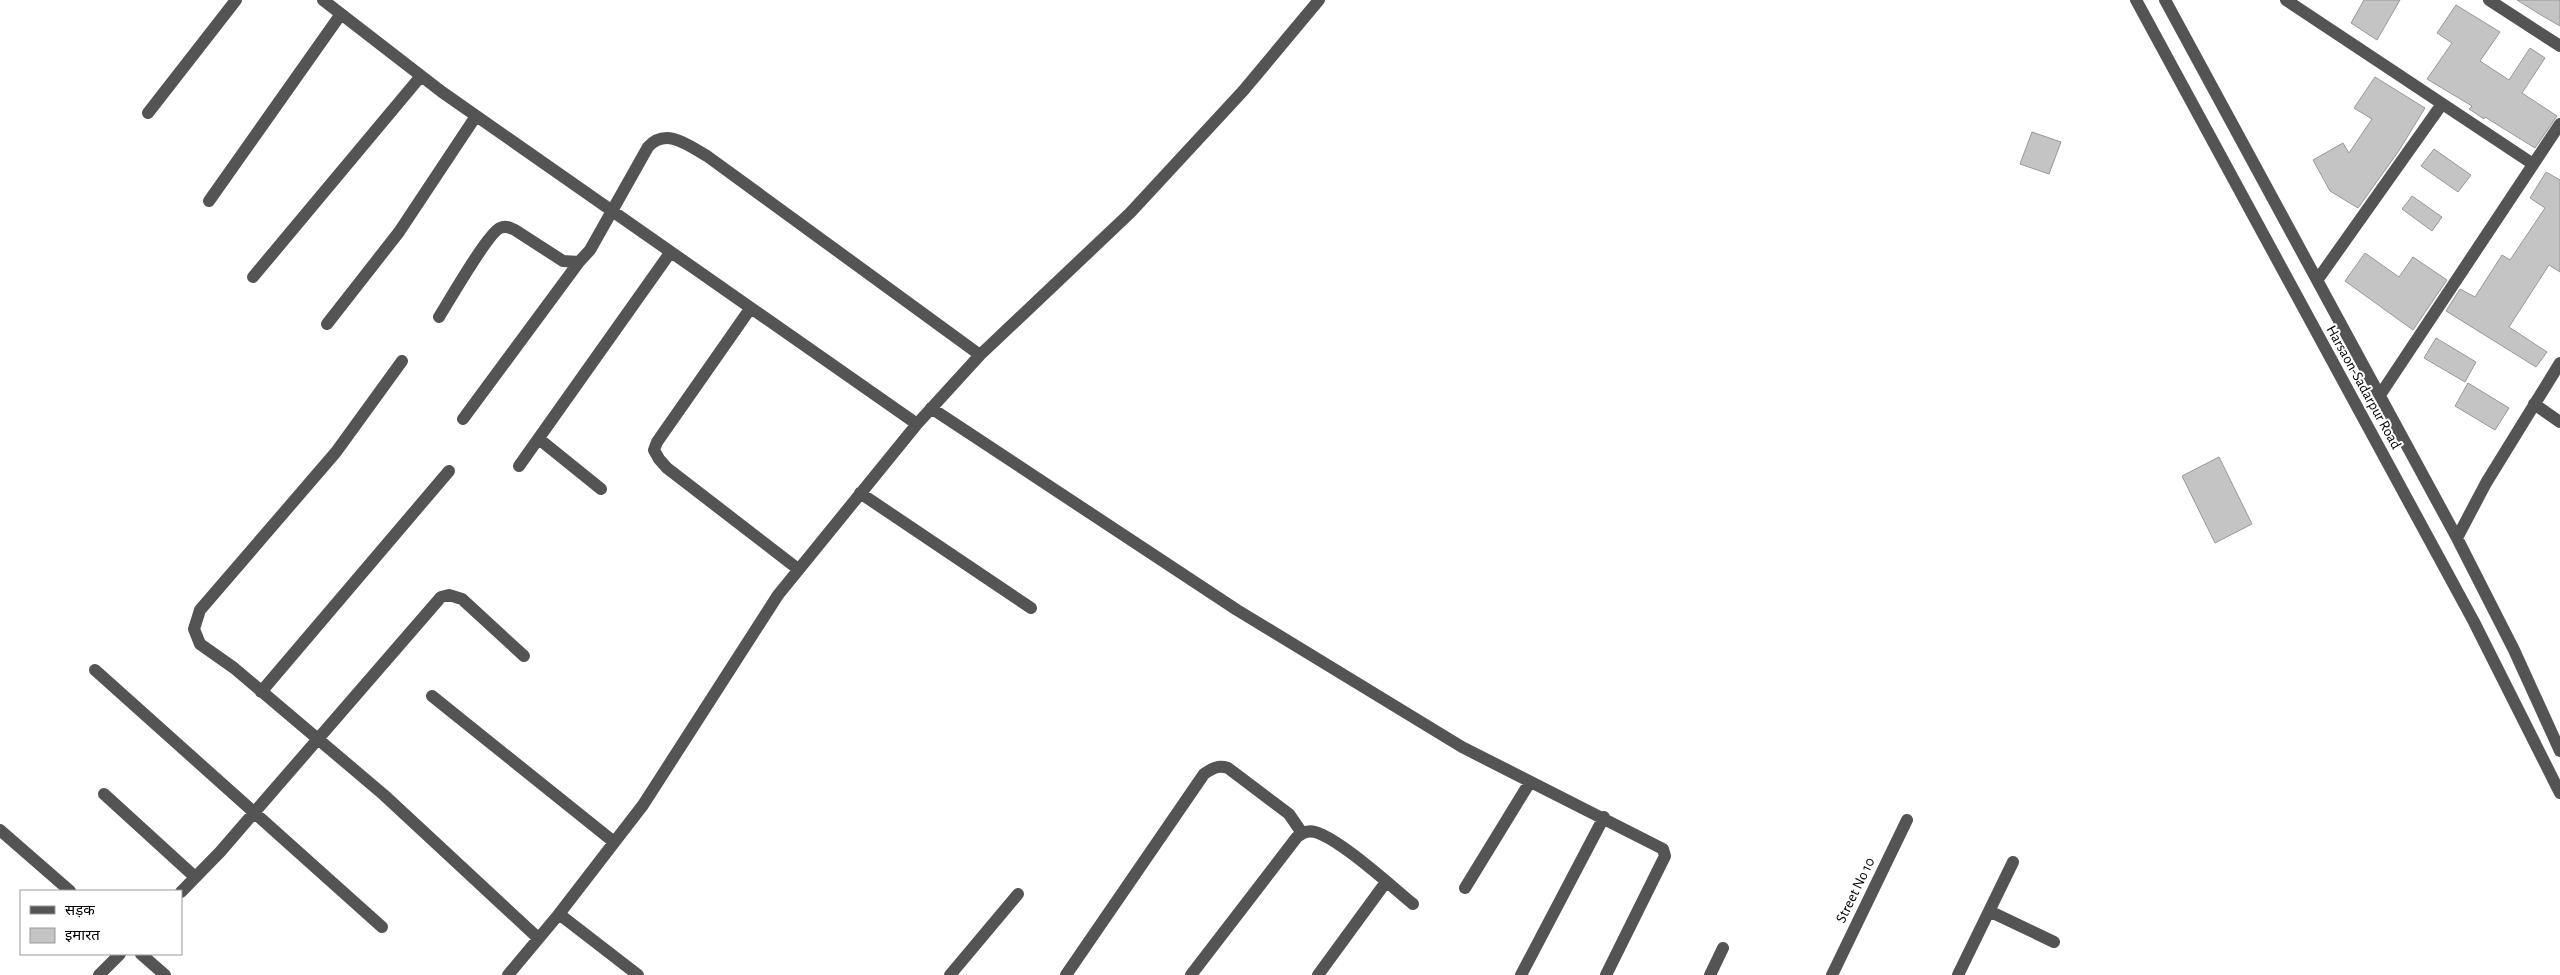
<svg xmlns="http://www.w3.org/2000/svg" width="2560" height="975" font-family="'Alegreya Sans','Noto Sans Devanagari',sans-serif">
	<rect width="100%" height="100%" fill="#fff"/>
	<path fill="#c4c4c4" stroke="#989898" d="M2364,0h36l-23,40 -26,-17z
		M2517,0h43v26l-19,-11z
		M2456,5l44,27 -20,29 29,19 21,-32 15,10 -23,35 35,23 -22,32 -50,-31 -1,2 -15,-10 3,-3 -45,-27 25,-36 -15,-10z
		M2375,77l50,31 -27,44 -40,56 -28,-17 -17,-31 30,-17 6,10 23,-34 -18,-11z
		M2032,132l29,10 -12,32 -29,-10z
		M2434,149l37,26 -13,17 -37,-26z
		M2546,172l14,8v92l-11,-7 -40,62 38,25 -11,15 -90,-56 14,-22 15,8 27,-42 8,5 35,-52 -15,-10z
		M2412,196l30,21 -10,14 -30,-22z
		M2365,253l34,24 14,-20 34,23 -34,50 -68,-49z
		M2436,338l40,24 -11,20 -41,-24z
		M2468,383l41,25 -14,22 -40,-24z
		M2219,457l33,67 -37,19 -33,-67z"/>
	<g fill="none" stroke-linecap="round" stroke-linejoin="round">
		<path stroke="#545454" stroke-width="12" d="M323,0l119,92 475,332
			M2136,0l338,622 86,171
			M2165,0l292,538 57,112 46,101
			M2286,0l247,164
			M2489,0l71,46
			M148,113l88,-113
			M209,201l132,-187
			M253,277l168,-201
			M2318,279l124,-175
			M750,309l-93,133 -3,8 5,9 8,9 131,101
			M439,317c10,-16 49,-84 61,-89 6,-3 10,0 15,2l48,31 16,1 11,-12 58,-103c18,-20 40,-2 59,9l273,199
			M327,324l72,-92 77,-116
			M402,361l-66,91 -136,158 -6,19 6,15 34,24 150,127 154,143
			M2380,395l180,-271
			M2534,404l26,18
			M931,408l306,202 225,137 201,102 2,7 -59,119
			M463,419l116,-157
			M539,439l62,50
			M519,466l151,-213
			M860,493l171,115
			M2457,538l29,-55 74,-120
			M95,670l287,257
			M261,692l188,-221
			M432,696l182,146
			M104,794l91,83
			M0,830l70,61
			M1465,888l65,-106
			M181,892l39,-40 221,-255 8,-2 13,4 62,57
			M1989,911l65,31
			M559,914l79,61
			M141,954l24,21
			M99,975l21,-21
			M508,975l51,-61 84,-109 135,-210 139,-171 63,-69 150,-142 113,-122 76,-91
			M950,975l68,-81
			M1066,975l138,-201c9,-6 14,-9 24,-6l61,46 13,19
			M1191,975l106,-138c6,-5 11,-7 18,-5 25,7 76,54 98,72
			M1318,975l68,-93
			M1521,975l83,-158
			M1710,975l13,-27
			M1832,975l75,-155
			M1958,975l55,-113"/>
	</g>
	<g text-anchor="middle" stroke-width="4" stroke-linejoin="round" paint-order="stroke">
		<g font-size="15" fill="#000" stroke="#fff">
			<text transform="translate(2364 387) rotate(61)" y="5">Harsaon-Sadarpur Road</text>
			<text transform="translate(1855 890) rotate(-64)" y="5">Street No 10</text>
		</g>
	</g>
	<rect x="20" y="890" width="162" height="65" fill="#ffffff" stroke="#999999"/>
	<rect x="30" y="906" width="25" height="8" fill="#545454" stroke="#999999"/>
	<text x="65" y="915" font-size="15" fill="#000000">सड़क</text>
	<rect x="30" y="928" width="25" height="15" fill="#c4c4c4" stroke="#999999"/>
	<text x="65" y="940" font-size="15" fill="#000000">इमारत</text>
</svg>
